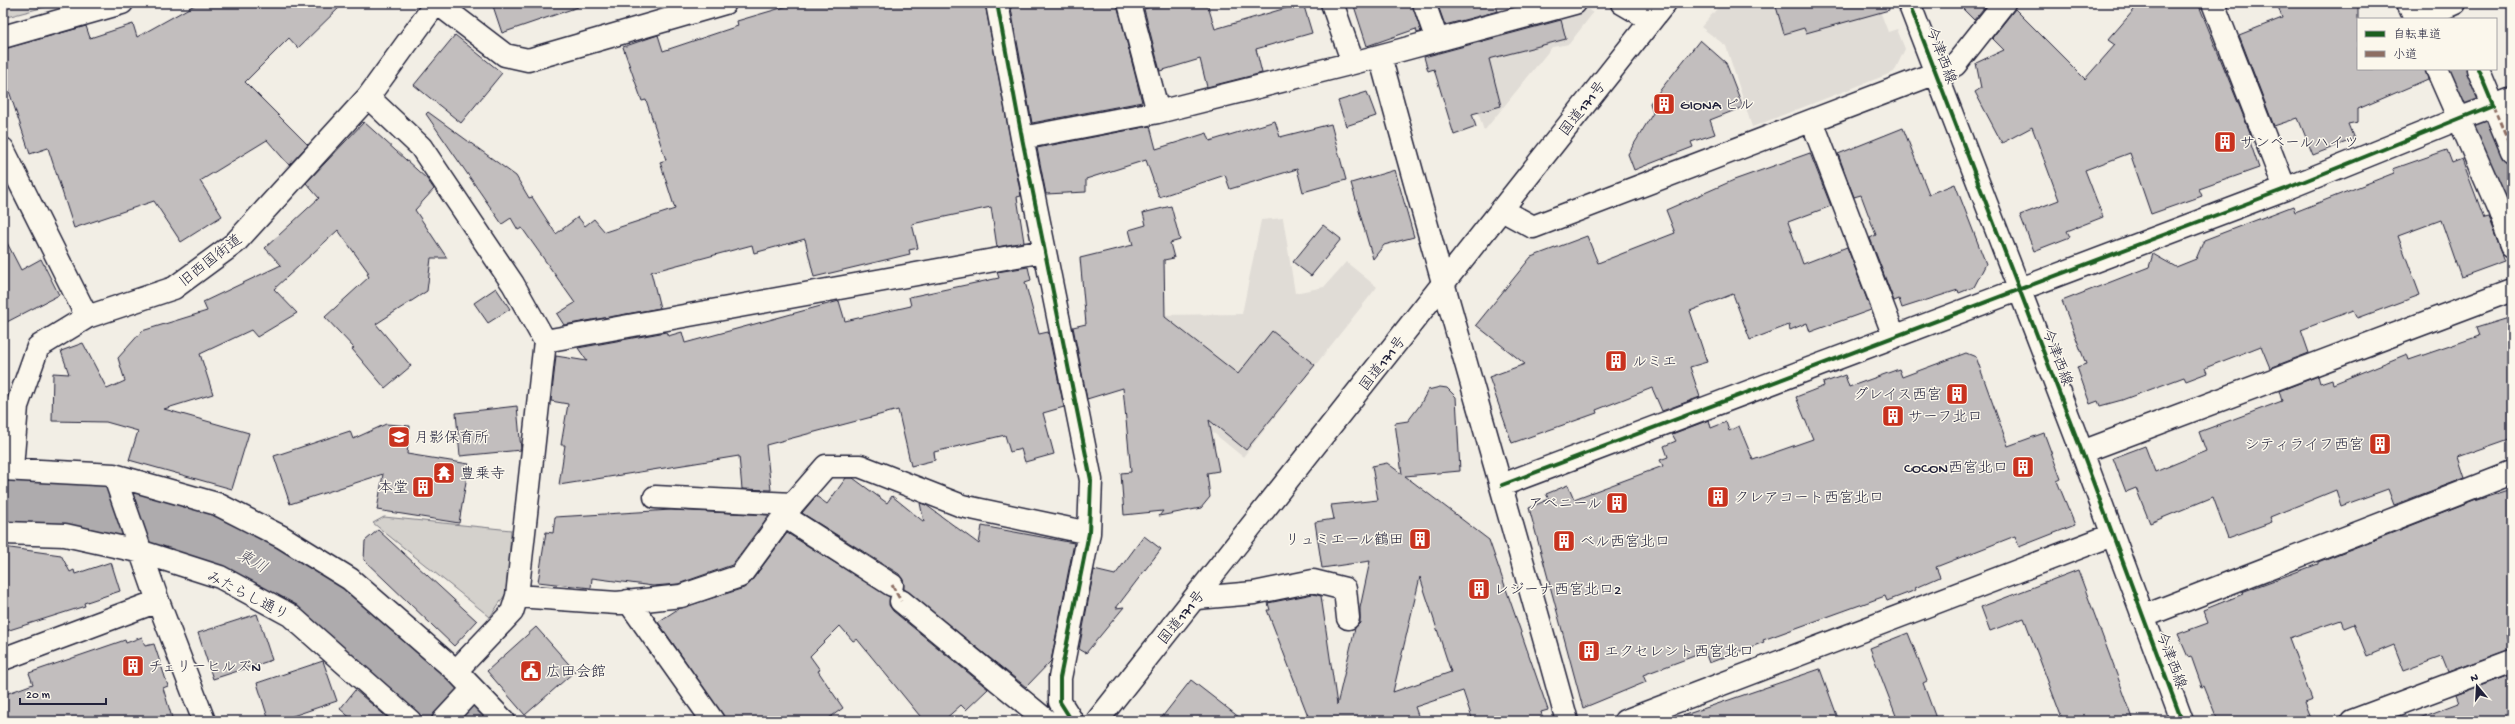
<svg xmlns="http://www.w3.org/2000/svg" width="2515" height="724" font-family="'Gochi Hand','Klee One',sans-serif">
	<rect width="100%" height="100%" fill="#f2eee5"/>
	<filter id="ink" filterUnits="userSpaceOnUse"><feTurbulence type="fractalNoise" baseFrequency=".025" numOctaves="2"/><feDisplacementMap in="SourceGraphic" scale="8" xChannelSelector="R" yChannelSelector="G"/><feConvolveMatrix kernelMatrix="1 2 1 2 8 2 1 2 1" color-interpolation-filters="sRGB"/></filter>
	<g filter="url(#ink)">
		<path fill="#e0dcd6" d="M1722,3h155l11,29 9,-3 8,20 -11,23 -142,55 -26,-81 -25,-19z
			M1586,8l7,5 -24,31 -17,3 -68,84 -28,-89z
			M1283,218l12,75 29,-6 22,-25 31,25 -134,170 -82,-67 -4,-75 85,-1 19,-94z"/>
		<path fill="#d4d1cc" stroke="#7b7a84" d="M3,3h57l-57,15z
			M384,517l127,13 -4,62 -17,25 -117,-94z"/>
		<g fill="none" stroke-linecap="round" stroke-linejoin="round">
			<path stroke="#aeabad" stroke-width="51" d="M2457,69l55,129
				M3,505l29,-1 113,10 99,39 113,74 99,94"/>
		</g>
		<path fill="#c2bebe" stroke="#22223b" fill-rule="evenodd" d="M198,3h146l-46,45 -9,-10 -44,44 63,63 -19,20 -22,-25 -67,41 22,35 -41,26 -27,-41 -80,27 -26,-80 -18,6 -27,-81v-24l83,-23 4,12 43,-14 4,13z
			M492,3h85l1,4 -76,26z
			M798,3h187l36,193 -4,1 7,45 -27,5 -6,-40 -79,17 6,24 -9,2 1,4 -96,23 -9,-38 -51,14 -2,-8 -101,27 9,36 -96,17 -7,-11 18,-11 -53,-75 -4,2 -7,-12 -9,6 -76,-110 2,-2 88,64 13,22 3,-1 24,37 22,-17 7,9 9,-7 11,13 70,-23 -15,-47 6,-2 -20,-60 -4,1 -19,-54 35,-12 5,16 75,-25 -1,-5z
			M1010,3h107l25,99 -110,21z
			M1164,3h43l8,26 88,-26 9,30 -56,16 6,24 -55,14 -7,-28 -40,12 -16,-62z
			M1353,3h59l9,29 -4,1 -1,-4 -49,17z
			M1437,3h58l3,8 -53,14z
			M1775,3h113l1,7 -83,23 -2,-5 -20,6z
			M1957,3h31l-14,17z
			M2140,3h58l53,132 -3,1 11,32 -60,21 3,7 -51,18 -21,-61 -45,17 18,47 -36,14 3,6 -36,14 -14,-36 39,-15 -27,-73 -30,16 -27,-51 6,-4 -5,-25 28,-13 -12,-12 23,-29 70,70 30,-34 -7,-5z
			M2277,3h81v66h67l3,10 -70,30v13l-10,2 6,15 -41,16 -15,-37 -24,8 -35,-91 43,-17z
			M1561,20l5,19 -77,20 12,47 -29,8 4,13 -22,8 -20,-66 -6,2 -4,-14z
			M455,35l47,38 -41,50 -47,-38z
			M1700,40l26,23 17,44 -33,13 5,14 -24,8 2,5 -59,23 -6,-16 25,-41 -3,-10z
			M1367,92l9,24 -30,10 -8,-25z
			M1275,121l5,16 51,-13 15,56 -43,12 -6,-23 -67,20 -5,-14 -66,22 -13,-37 -60,19v13l-40,2 -9,-46 113,-22 6,23 51,-16 3,8z
			M364,122l63,57 7,10 -19,21 32,48h-16l-4,33 -51,33 35,42 -26,22 -33,-39 2,-1 -29,-31 44,-40 -2,-3 2,-1 -31,-43 -64,59 23,24 -40,24 -6,-7 -51,24 13,40 -49,15 85,24 -17,56 -103,-29 9,-29 -32,-9 -54,-1 1,-48 16,1 -8,-23 22,-8 24,46 18,-8 -7,-23 24,-27 65,-20 -4,-9 78,-37 -16,-17 54,-50 -13,-15z
			M1903,128l26,66 26,-10 31,80 -12,23 -15,6 -1,-3 -56,18 -3,-9 -5,2 -24,-63 6,-3 -15,-40 -7,2 -16,-43z
			M2447,150l5,13 10,-4 22,59 4,-1 17,44 -44,16 -20,-57 -43,16 22,59 -62,23 -4,-8 -53,20 8,23 -39,15 -9,-22 -56,22 2,5 -21,8 -2,-4 -62,23 -22,6 -2,-5 -8,3 -13,-37 9,-3 -24,-63 87,-34 4,-13 23,13 20,-8 8,-19 89,-34 2,6 99,-39 -1,-4z
			M1810,153l21,53 -43,16 15,42 44,-17 24,63 -61,22 -3,-9 -17,7 -1,-5 -39,15 -17,-46 -43,17 17,51 -17,5 10,30 -38,14 -10,-23 -56,22 1,3 -85,30 -23,-66 36,-13 -49,-39 55,-68 56,-21 11,27 77,-30 -9,-23 68,-30z
			M1395,170l19,67 -30,8 -11,14 -22,-76z
			M1171,206l9,34 -10,3 4,15 -10,2 1,57 73,57 34,-43 43,34 -69,85 -37,-30 10,51 -12,2 3,24 -9,11 -42,8 4,-5 -39,4 -3,-42 10,-1 -8,-84 -36,11 -14,-72 13,-3 -6,-66 53,-13 -4,-15 17,-5 -3,-12z
			M1323,225l18,14 -30,37 -18,-14z
			M3,235l18,35 20,-11 18,36 -56,29z
			M1028,267l3,13 -6,2 14,52 9,-2 16,75 -21,6 11,41 -29,8 -4,-13 -11,3 -5,-17 -71,17 1,8 -24,6 -13,-56 -132,35 5,45 -29,-1 -3,-33 -180,29 6,-40h-4l7,-41 -17,-3 5,-45 31,5 -9,-13 88,-16 2,4 14,-4 3,11 154,-42 6,20 66,-15 -2,-9 90,-19 -2,-6z
			M496,288l14,21 -22,14 -14,-20z
			M2512,317v121l-54,19 7,21 -71,27 -6,-16 -47,17 -5,-16 -66,27 2,5 -44,16 -15,-41 -63,26 -14,-35 -10,4 -13,-34 32,-12 10,26 51,-21 -7,-19 83,-31 -3,-10 39,-15 2,7 12,-4 1,5 74,-30 2,6 70,-24 -3,-8z
			M1966,353l10,4 32,89 36,-13 17,46 -4,2 18,44 -56,22 -4,-11 -79,31 4,10 -25,11 1,2 -29,11 -2,-5 -122,44 1,2 -55,21 -4,-11 -62,23 3,7 -63,26 -54,-200 20,-9 -3,-5 22,-9 6,14 89,-33 -3,-6 8,-3 -4,-11 12,-5 -4,-7 37,-14 2,8 15,-6 3,9 10,-5 14,34 60,-21 -17,-42 28,-11 -1,-3 22,-8 4,12 50,-18 3,8z
			M1440,387l7,1 9,9 4,74 -55,5 84,64 59,170 -7,2 3,9h-71l-10,-30 -48,16 5,14h-110l-43,-111h3l-2,-7 45,-9 8,2 16,109 18,-77 5,-5v-15l10,-47 -48,7 -7,-46 19,-3 -3,-14 47,-5 -6,-34 15,-3 15,11 -7,-51 13,-2 12,-16 8,-15zM1420,577l31,95 -58,20z
			M517,406l4,44 -61,6 -4,-43z
			M386,424l24,2 -3,28 62,10 -10,59 -82,-13 6,-36 -93,30 -16,-48 76,-25 3,8z
			M846,478h7l34,25 5,-7 32,26 -4,-19 6,2 53,39 3,-18 92,17 -23,118 -25,26 -122,-98 -1,-9 -4,-6 -97,-61 14,-17 11,8z
			M2512,489v144l-6,2 5,14 -63,23 -6,-15 -38,14 -10,-26 -27,11 -13,-32 -10,4 -3,-8 -52,18 23,62 -8,3 7,18h-93l-14,-35 -2,1 -11,-31 -3,1 -10,-23 30,-11 -5,-13 40,-16 -1,-2 76,-28v-2l156,-61z
			M671,510l98,5 -37,50 -54,19 -25,2 -61,-8 -1,10 -53,-6 8,-50 7,1 2,-16z
			M378,530l99,91 -23,25 -90,-86 1,-19z
			M787,533l103,64 -1,8 4,6 95,78 -22,21 -5,-5 -18,16h-19l-67,-82 -4,2 -13,-15 -30,30 10,14 -2,1 25,37 -18,13h-98l-69,-99 20,-13 66,-21 6,-5z
			M1144,536l17,13 -45,59 8,-1 -38,46 -7,-4 15,-79 21,5z
			M3,547l58,8 9,17 4,-2 1,4 36,-12 9,29 -36,12 1,3 -82,26z
			M2078,570l56,151h-71l-39,-103 -34,13 -9,-24z
			M257,614l15,46 -59,19 -15,-46z
			M536,627l39,44 -50,44 -38,-44z
			M1908,633l19,48 -4,2 14,38h-39l-28,-73z
			M142,637l3,9 9,-2 14,42 -5,2 10,33h-170v-26l30,-11 -4,-11 96,-33 1,3z
			M323,661l14,40 -59,20h-9l-12,-38z
			M1820,669l19,52h-163v-3z
			M2512,674v47h-95v-2l42,-16 -3,-8z
			M1191,680l53,41h-85z
			M355,690l19,16 17,15h-37l-14,-12z"/>
		<g fill="none" stroke-linecap="round" stroke-linejoin="round">
			<g stroke="#22223b" stroke-width="25">
				<path id="minor" d="M437,3l68,52 23,5 197,-57
					M997,3l25,135 69,342 -2,53 -29,145v24l12,19
					M1129,3l29,109
					M1332,3l21,60
					M1424,3l13,37
					M1622,3l29,17
					M1909,3l173,449 100,269
					M2213,3l72,186
					M2408,3l7,16
					M2419,19l36,-16
					M3,37l119,-34
					M1380,56c60,222 126,443 187,665
					M2437,69l62,141 13,36
					M2478,69l34,82
					M368,97l53,50 92,137 32,57 -28,255 -5,16 -56,59
					M1812,121l82,215
					M1022,138l136,-26 195,-49 222,-60
					M3,149l84,168
					M1502,210l31,17 403,-154 19,-8 49,-62
					M545,341l499,-90
					M2082,452l430,-162
					M12,468l5,-62 21,-59 49,-30 87,-29 61,-45 133,-146 68,-94
					M3,469l111,6 103,29 65,33 68,42 106,92 48,50
					M114,475l44,126 46,120
					M1502,485l783,-296 173,-70 54,-20
					M655,497l138,7
					M784,516l108,69
					M3,533l62,2 77,17 78,25 70,38 120,106
					M517,596l100,7 64,-7 59,-20 53,-72 33,-38h34l102,40 127,27
					M1197,598l57,-5 59,-12 32,8 3,29
					M628,601l85,120
					M901,601l146,120
					M2142,617l370,-144
					M3,659l155,-58
					M443,721l29,-31
					M1625,721l487,-186
					M2352,721l160,-60"/>
			</g>
			<g stroke="#22223b" stroke-width="25">
				<path id="highway" d="M1097,721l568,-718"/>
			</g>
			<use href="#minor" stroke="#fbf7ec" stroke-width="22"/>
			<use href="#highway" stroke="#fbf7ec" stroke-width="22"/>
			<path stroke="#8d6e63" stroke-width="3" stroke-dasharray="6 3" stroke-linecap="butt" d="M2493,105l19,46
				M892,585l9,16"/>
			<g stroke="#fbf7ec" stroke-width="6">
				<path id="cycleway" d="M997,3l25,135 69,342 -2,53 -29,145v24l12,19
					M1909,3l173,449 100,269
					M1502,485l783,-296 208,-84 -15,-36"/>
			</g>
			<use href="#cycleway" stroke="#1b5e20" stroke-width="4"/>
		</g>
	</g>
	<defs>
		<g id="building-square" transform="scale(1.15)"><rect x="-9" y="-9" width="18" height="18" rx="4" fill="#c8321e" stroke="#fbf7ec"/><path d="M-4-6H4V6H1V3H-1V6H-4ZM-2.5-4.3h1.7v1.8h-1.7ZM.8-4.3h1.7v1.8H.8ZM-2.5-1h1.7V.8h-1.7ZM.8-1h1.7V.8H.8Z" fill="#fff"/></g>
		<g id="school-square" transform="scale(1.15)"><rect x="-9" y="-9" width="18" height="18" rx="4" fill="#c8321e" stroke="#fbf7ec"/><path d="M0-5L7-2L0 1L-7-2ZM-4 1L0 2.5L4 1V4Q0 6-4 4Z" fill="#fff"/></g>
		<g id="temple-square" transform="scale(1.15)"><rect x="-9" y="-9" width="18" height="18" rx="4" fill="#c8321e" stroke="#fbf7ec"/><path d="M0-6L5-2H3V0L6.5 2.5H4V6H1.5V3h-3V6H-4V2.5H-6.5L-3 0V-2H-5Z" fill="#fff"/></g>
		<g id="civic-square" transform="scale(1.15)"><rect x="-9" y="-9" width="18" height="18" rx="4" fill="#c8321e" stroke="#fbf7ec"/><path d="M-.6-6.5H3V-4.5H.6V-3L4-1V1h2V6H-6V1h2V-1L-.6-3ZM-1.2 2.5V6h2.4V2.5Z" fill="#fff"/></g>
	</defs>
	<g fill-rule="evenodd">
		<use href="#building-square" x="1664" y="104"/>
		<use href="#building-square" x="2225" y="142"/>
		<use href="#building-square" x="1616" y="361"/>
		<use href="#building-square" x="1957" y="394"/>
		<use href="#building-square" x="1893" y="416"/>
		<use href="#school-square" x="399" y="437"/>
		<use href="#building-square" x="2380" y="444"/>
		<use href="#building-square" x="2023" y="467"/>
		<use href="#temple-square" x="444" y="473"/>
		<use href="#building-square" x="423" y="487"/>
		<use href="#building-square" x="1718" y="497"/>
		<use href="#building-square" x="1617" y="503"/>
		<use href="#building-square" x="1420" y="539"/>
		<use href="#building-square" x="1564" y="541"/>
		<use href="#building-square" x="1479" y="589"/>
		<use href="#building-square" x="1589" y="651"/>
		<use href="#building-square" x="133" y="666"/>
		<use href="#civic-square" x="531" y="671"/>
	</g>
	<g text-anchor="middle" stroke-width="3" stroke-linejoin="round" paint-order="stroke">
		<g font-size="15" fill="#22223b" stroke="#fbf7ec">
			<text transform="translate(1942 55) rotate(69)" y="5">今津西線</text>
			<text transform="translate(1582 108) rotate(-52)" y="5">国道171号</text>
			<text transform="translate(210 260) rotate(-38)" y="5">旧西国街道</text>
			<text transform="translate(2058 357) rotate(69)" y="5">今津西線</text>
			<text transform="translate(1382 363) rotate(-52)" y="5">国道171号</text>
			<text transform="translate(248 595) rotate(27)" y="5">みたらし通り</text>
			<text transform="translate(1181 617) rotate(-51)" y="5">国道171号</text>
			<text transform="translate(2172 660) rotate(69)" y="5">今津西線</text>
		</g>
		<g font-size="15" fill="#22223b" stroke="#fbf7ec" text-anchor="start">
			<text x="1680" y="109">GIONA ビル</text>
			<text x="2240" y="147">サンベールハイツ</text>
			<text x="1632" y="366">ルミエ</text>
			<text x="1942" y="399" text-anchor="end">グレイス西宮</text>
			<text x="1908" y="421">サーフ北口</text>
			<text x="414" y="442">月影保育所</text>
			<text x="2364" y="449" text-anchor="end">シティライフ西宮</text>
			<text x="2008" y="472" text-anchor="end">COCON西宮北口</text>
			<text x="460" y="478">豊乗寺</text>
			<text x="408" y="492" text-anchor="end">本堂</text>
			<text x="1734" y="502">クレアコート西宮北口</text>
			<text x="1602" y="508" text-anchor="end">アベニール</text>
			<text x="1404" y="544" text-anchor="end">リュミエール鶴田</text>
			<text x="1580" y="546">ベル西宮北口</text>
			<text x="1494" y="594">レジーナ西宮北口2</text>
			<text x="1604" y="656">エクセレント西宮北口</text>
			<text x="148" y="671">チェリーヒルズN</text>
			<text x="546" y="676">広田会館</text>
		</g>
		<g font-size="16" font-style="italic" fill="#535263" stroke="#fbf7ec">
			<text transform="translate(253 560) rotate(30)" y="6">東川</text>
		</g>
	</g>
	<rect width="2515" height="724" fill="none" stroke="#fbf7ec" stroke-width="16"/>
	<rect x="8" y="8" width="2499" height="708" fill="none" stroke="#22223b" stroke-width="1.5" filter="url(#ink)"/>
	<rect x="2357" y="18" width="140" height="52" fill="#fbf7ec" stroke="#a4a2a5"/>
	<rect x="2365" y="31" width="20" height="6" fill="#1b5e20" stroke="#a4a2a5"/>
	<text x="2393" y="38" font-size="12" fill="#22223b">自転車道</text>
	<rect x="2365" y="51" width="20" height="6" fill="#8d6e63" stroke="#a4a2a5"/>
	<text x="2393" y="58" font-size="12" fill="#22223b">小道</text>
	<g transform="translate(2477 686) rotate(342)" stroke="#fbf7ec" stroke-width="3" paint-order="stroke">
	<path d="M0-3L7 15L0 10L-7 15Z" fill="#22223b"/>
	<text y="-6" font-size="11" font-weight="bold" text-anchor="middle" fill="#22223b">N</text>
	</g>
	<path d="M20 698v6h86v-6" fill="none" stroke="#22223b" stroke-width="2"/>
	<text x="26" y="698" font-size="12" fill="#22223b" stroke="#fbf7ec" stroke-width="3" paint-order="stroke">20 m</text>
</svg>
